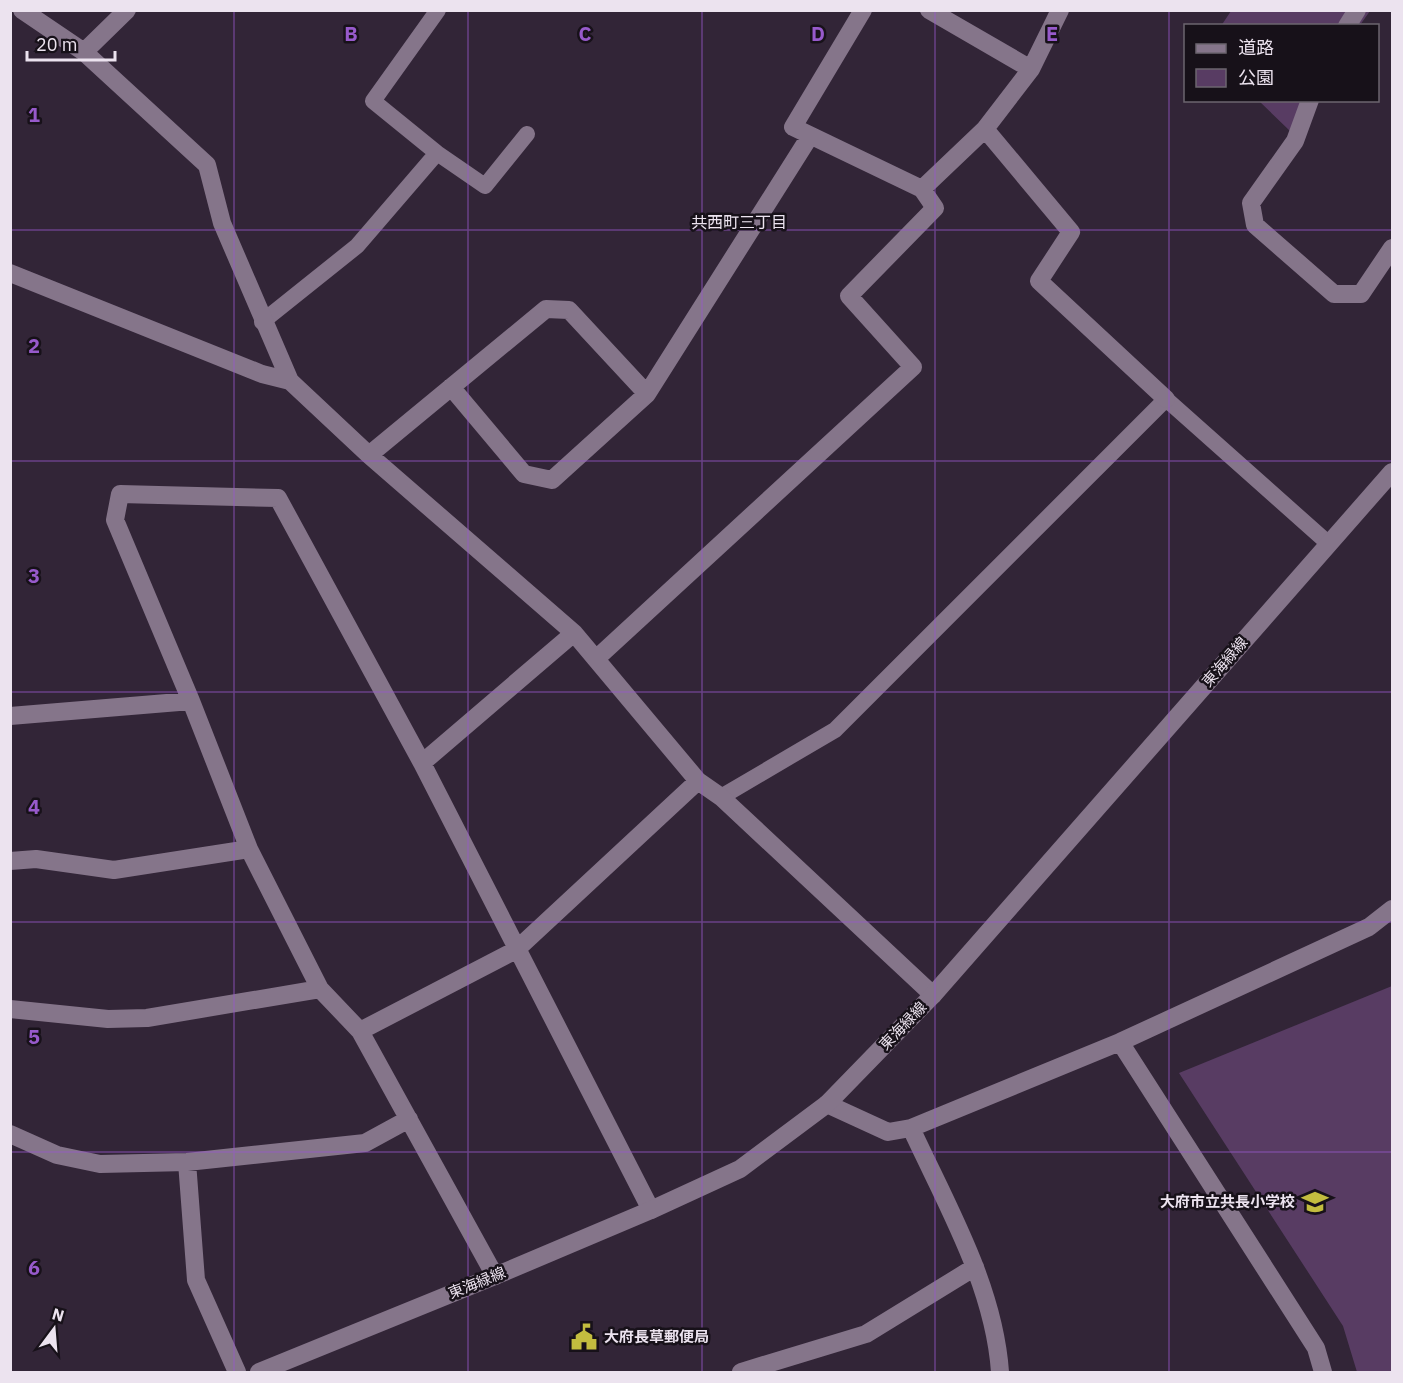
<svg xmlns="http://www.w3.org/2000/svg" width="1403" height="1383" font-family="'IBM Plex Sans','Noto Sans JP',sans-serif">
	<rect width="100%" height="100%" fill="#322537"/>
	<path fill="#583c63" d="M1231,11h139l-10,14 -139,1z
		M1259,101h51l-20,30z
		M1392,986v386h-35l-14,-46 -164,-253z"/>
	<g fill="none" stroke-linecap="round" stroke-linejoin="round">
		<path stroke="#85758a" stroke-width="16" d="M438,10l-65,91 64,52 48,33 42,-52
			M262,322l95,-76 80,-93
			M721,797l114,-67 331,-331 163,145"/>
		<path stroke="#85758a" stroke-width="18" d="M22,10l62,42 123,113 15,58 68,158 79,74 205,178 124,148 23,16 212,198
			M863,10l-70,117 129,62
			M929,10l102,59
			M1347,26l10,-16
			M84,52l43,-42
			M1310,100l-15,41 -44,62 4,22 79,69h27l31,-46
			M985,129l86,103 -32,49 127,118
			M10,273l252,101 28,7
			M451,387l73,87 28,6 95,-86 163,-258
			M369,455l177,-146 23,1 78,84
			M598,657l315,-290 -64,-71 86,-88 -13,-19 63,-60 46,-60 29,-59
			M10,716l181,-15
			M422,763l152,-130
			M10,861l26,-2 78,11 135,-21
			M10,1009l98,10 39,-1 173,-29
			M360,1031l156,-81 182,-169
			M1120,1042l196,306 7,24
			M827,1104l61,28 23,-4 209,-86 249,-115 23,-18
			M911,1128c36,78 83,158 89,244
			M10,1134l47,21 43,9 87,-2 178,-19 44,-24
			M187,1162l9,118 41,92
			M495,1276l-135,-245 -40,-42 -71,-140 -58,-148 -76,-181 5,-26 158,4 144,265 229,447
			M741,1372l125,-38 109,-67"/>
		<path stroke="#85758a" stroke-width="18" d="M259,1372l236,-96 156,-66 89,-41 87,-65 106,-109 459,-523"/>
	</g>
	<path fill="none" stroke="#975acb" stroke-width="1.5" stroke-opacity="0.55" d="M234,10v1362M468,10v1362M702,10v1362M935,10v1362M1169,10v1362M10,230h1382M10,461h1382M10,692h1382M10,922h1382M10,1152h1382"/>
	<defs>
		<g id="school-bare" transform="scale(2.07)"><path d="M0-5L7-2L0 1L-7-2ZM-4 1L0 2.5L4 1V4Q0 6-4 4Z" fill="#c3bd3f" stroke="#171119" stroke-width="2.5" paint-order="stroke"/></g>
		<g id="civic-bare" transform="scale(2.07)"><path d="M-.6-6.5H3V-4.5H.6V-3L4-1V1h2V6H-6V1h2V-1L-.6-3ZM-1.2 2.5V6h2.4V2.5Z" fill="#c3bd3f" stroke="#171119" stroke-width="2.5" paint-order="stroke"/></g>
	</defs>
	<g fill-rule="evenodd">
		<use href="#school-bare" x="1315" y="1202"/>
		<use href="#civic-bare" x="584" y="1337"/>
	</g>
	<g text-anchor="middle" stroke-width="5" stroke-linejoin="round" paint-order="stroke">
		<g font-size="15" fill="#ece3ef" stroke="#171119">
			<text transform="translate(1225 662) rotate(-49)" y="5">東海緑線</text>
			<text transform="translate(903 1026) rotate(-46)" y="5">東海緑線</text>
			<text transform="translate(477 1283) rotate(-22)" y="5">東海緑線</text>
		</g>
		<g font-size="15" font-weight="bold" fill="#ece3ef" stroke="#171119" text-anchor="end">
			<text x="1295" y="1207">大府市立共長小学校</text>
			<text x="604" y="1342" text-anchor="start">大府長草郵便局</text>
		</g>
		<g font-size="16" fill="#ece3ef" stroke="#171119">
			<text x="739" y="228">共西町三丁目</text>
		</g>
	</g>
	<g font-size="20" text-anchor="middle" font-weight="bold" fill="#975acb" stroke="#171119" stroke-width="5" stroke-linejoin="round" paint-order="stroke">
		<text x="351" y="41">B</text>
		<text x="585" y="41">C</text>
		<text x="818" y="41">D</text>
		<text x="1052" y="41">E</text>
		<text x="34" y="122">1</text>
		<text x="34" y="353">2</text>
		<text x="34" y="583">3</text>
		<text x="34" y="814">4</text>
		<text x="34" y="1044">5</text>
		<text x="34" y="1275">6</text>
	</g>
	<rect width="1403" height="1383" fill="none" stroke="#ece3ef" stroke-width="24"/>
	<rect x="1184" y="24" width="195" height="78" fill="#171119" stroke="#6c656f" stroke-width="1.5"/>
	<rect x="1196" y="44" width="30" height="9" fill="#85758a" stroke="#6c656f" stroke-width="1.5"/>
	<text x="1238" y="54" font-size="18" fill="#ece3ef">道路</text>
	<rect x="1196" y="69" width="30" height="18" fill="#583c63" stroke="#6c656f" stroke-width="1.5"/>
	<text x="1238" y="84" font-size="18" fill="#ece3ef">公園</text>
	<g transform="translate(54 1329) rotate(16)" stroke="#171119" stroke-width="4.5" paint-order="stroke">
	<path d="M0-4.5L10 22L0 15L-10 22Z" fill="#ece3ef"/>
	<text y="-9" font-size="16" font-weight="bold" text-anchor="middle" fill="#ece3ef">N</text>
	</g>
	<path d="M27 51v9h88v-9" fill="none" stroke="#ece3ef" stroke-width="3"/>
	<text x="36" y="51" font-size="18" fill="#ece3ef" stroke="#171119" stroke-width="4.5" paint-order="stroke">20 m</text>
</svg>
